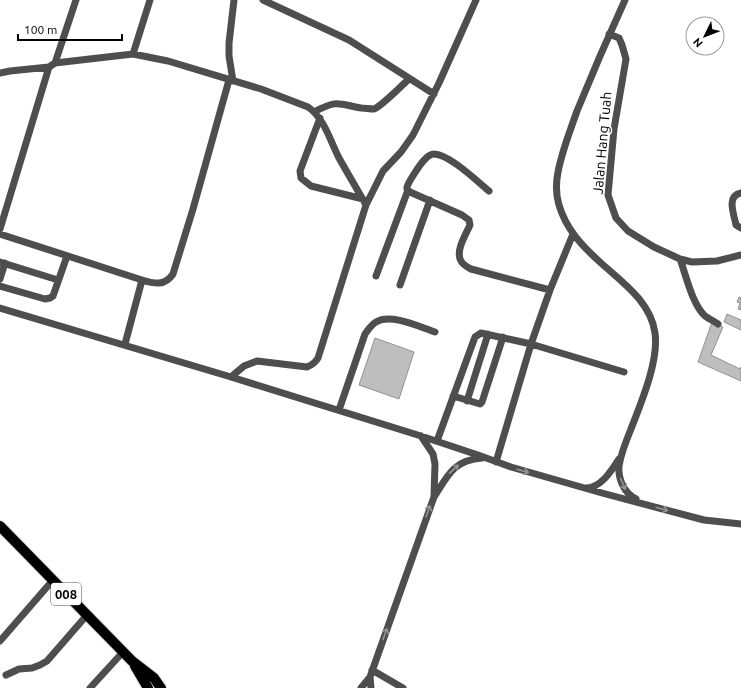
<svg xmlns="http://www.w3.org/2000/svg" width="741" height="688" font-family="Ubuntu,sans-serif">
	<rect width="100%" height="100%" fill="#fff"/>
	<path fill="#bebebe" stroke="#929292" d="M739,297l2,1v12l-3,-1 2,-6 -3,-1z
		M727,314l14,6v10l-17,-8z
		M712,322l11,5 -12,28 29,14 1,-2v14l-43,-19z
		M375,338l39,14 -15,47 -40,-14z"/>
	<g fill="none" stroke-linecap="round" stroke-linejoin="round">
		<g stroke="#dbdbdb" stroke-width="12">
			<path id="highway" d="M0,526l132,135 22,17 7,10
				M135,666l13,22"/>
		</g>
		<path stroke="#4e4e4e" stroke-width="7" d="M263,0l86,40 85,54
			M625,0c-17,37 -33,74 -48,111 -7,20 -15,40 -19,61 -2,10 -2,23 1,33 7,24 23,41 42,58 21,19 50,39 54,70 4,28 -14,70 -24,96 -5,12 -10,24 -12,37 -1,13 5,27 17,33
			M609,34l10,4 3,7 4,14 -12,70 -6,66 8,23 12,13 26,16 26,12 12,3 25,-1 24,-6
			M133,54l17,-54
			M55,63l78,-9 35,7 93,28 47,18c17,12 22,34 31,51 9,16 18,31 27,47
			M0,73l10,-2 39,-4 6,-4 21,-63
			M233,81l-4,-25v-13l5,-43
			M314,112c24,-13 24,-8 47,-4 4,0 9,1 13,1 8,-3 28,-24 35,-30
			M320,118l-20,53 1,7 10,8 52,13
			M489,191c-11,-9 -40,-37 -55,-37 -7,0 -14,11 -18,17 -3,5 -7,10 -9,16v2l3,3 52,23 7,5 1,5c-4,9 -15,26 -9,36 2,4 6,6 10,8l79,21
			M741,193c-15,3 -7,21 -5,32l5,3
			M0,229l49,-162
			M0,234l142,46c13,4 23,6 31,-6l20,-65 36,-129
			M680,259c6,16 12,45 25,57 4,3 9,5 13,8
			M0,262l58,18
			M376,276l32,-86
			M0,279l5,-16
			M400,285l30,-85
			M0,286l45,13 5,-1 3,-2 14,-40
			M0,308l231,69 190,59 57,19 33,12 91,26 102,27 37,4
			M125,344l17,-64
			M231,377l13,-11 13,-5 50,6c5,-2 8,-4 11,-9l48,-153 17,-34 18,-19 12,-17 26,-52 37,-83
			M453,396l27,8 2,-2 21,-65
			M467,401l21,-67
			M339,410l26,-76c3,-4 6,-9 11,-12 15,-9 44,5 59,10
			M421,436l12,18 2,10 -1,32
			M437,441l38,-104 6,-4 50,11 93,28
			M496,462l35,-118 19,-54 23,-56
			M586,488c15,0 26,-18 33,-29
			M0,641l53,-61
			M372,670l31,18
			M6,675l13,-6 13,-1 8,-3 7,-4 40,-46
			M370,677l1,11
			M90,688l33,-36
			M361,688l9,-11 64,-180c14,-22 20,-37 48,-39"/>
		<use href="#highway" stroke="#000" stroke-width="10"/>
	</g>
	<defs><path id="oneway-shaft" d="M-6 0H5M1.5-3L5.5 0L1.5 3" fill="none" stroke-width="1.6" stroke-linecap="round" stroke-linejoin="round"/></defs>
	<g stroke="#959595">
		<use href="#oneway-shaft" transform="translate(454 469) rotate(-43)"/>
		<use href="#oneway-shaft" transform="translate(523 471) rotate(16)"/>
		<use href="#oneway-shaft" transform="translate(623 484) rotate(66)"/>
		<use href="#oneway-shaft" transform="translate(662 509) rotate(15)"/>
		<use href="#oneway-shaft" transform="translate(428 511) rotate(-71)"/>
		<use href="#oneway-shaft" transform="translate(385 634) rotate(-70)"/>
	</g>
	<g text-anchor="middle" stroke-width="3" stroke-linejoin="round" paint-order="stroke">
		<rect fill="#fff" stroke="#4c4c4c" stroke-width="1" x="51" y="583" width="30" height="22" rx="3"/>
		<g font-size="13" font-weight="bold" fill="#000">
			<text x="66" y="599">008</text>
		</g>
		<g font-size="14" fill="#000" stroke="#fff">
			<text transform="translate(602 143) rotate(-85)" y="5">Jalan Hang Tuah</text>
		</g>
	</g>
	<g transform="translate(705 36) rotate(227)"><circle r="19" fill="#ffffff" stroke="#999999"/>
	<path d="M0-3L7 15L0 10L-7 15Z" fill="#000000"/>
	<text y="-6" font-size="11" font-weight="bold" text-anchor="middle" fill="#000000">N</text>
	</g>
	<path d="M18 34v6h104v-6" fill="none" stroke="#000000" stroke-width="2"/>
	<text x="24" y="34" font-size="12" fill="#000000" stroke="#ffffff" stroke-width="3" paint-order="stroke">100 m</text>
</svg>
